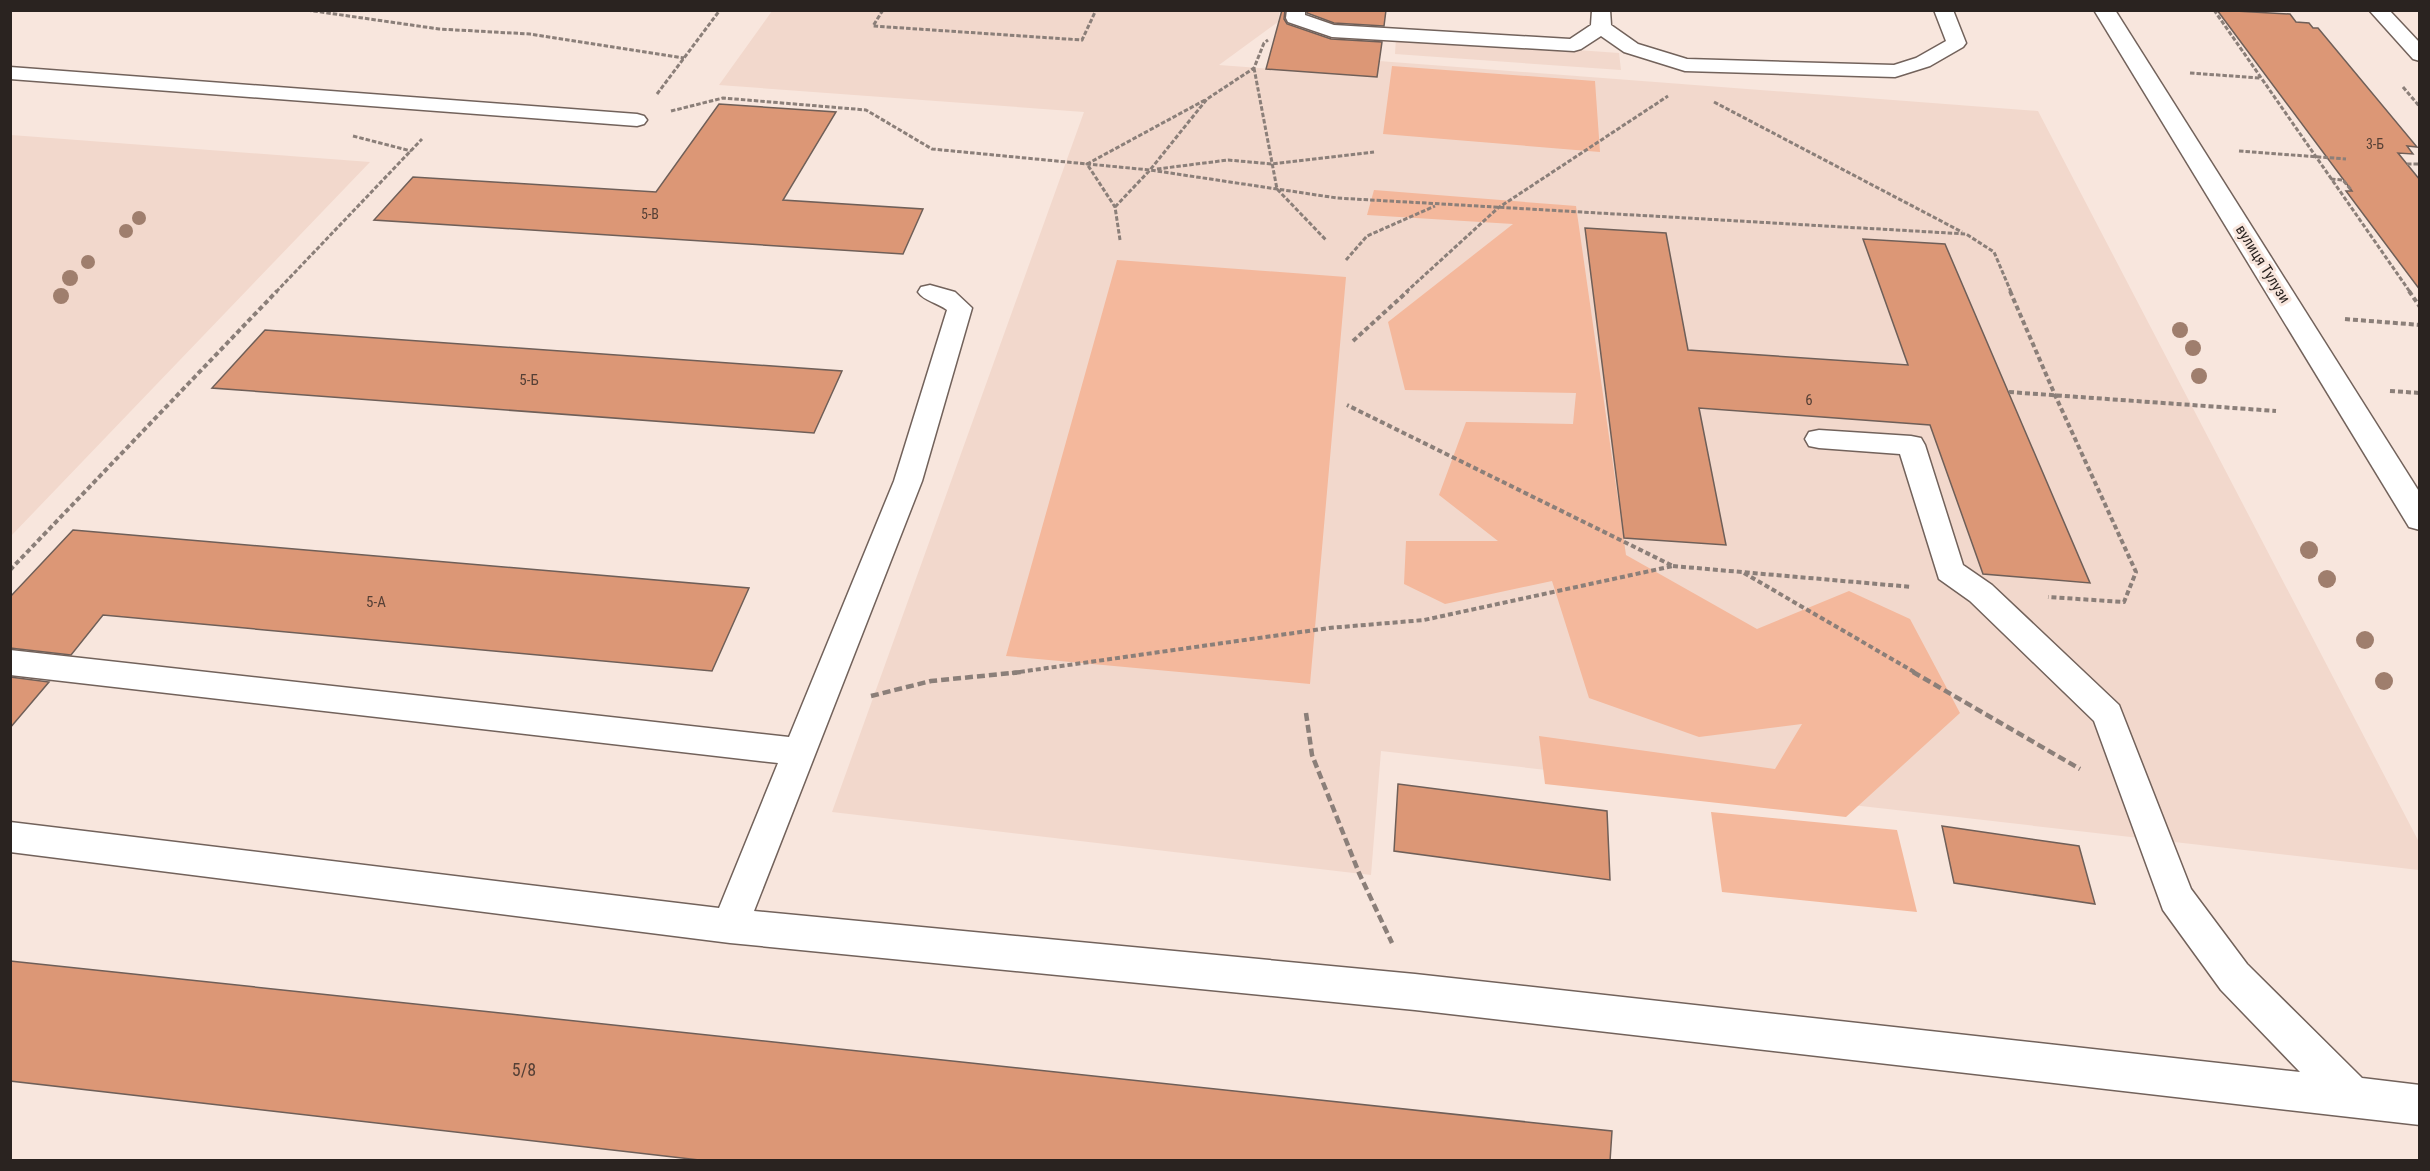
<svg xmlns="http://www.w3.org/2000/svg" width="2430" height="1171" font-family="'Roboto Condensed',sans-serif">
	<rect width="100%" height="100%" fill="#f8e6dd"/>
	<path fill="#f2d8cc" d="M1280,10l-2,12 -59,43 157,12 3,-16 659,50 381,731v28l-1038,-119 -10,124 -539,-63 252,-700 -365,-27 53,-74z
		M1396,37l223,16 2,17 -226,-16z
		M11,135l359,27 -359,374 -1,-401z"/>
	<path fill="#f4b89c" d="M1392,66l203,15 5,71 -217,-18z
		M1374,190l202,16 50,349 131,74 92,-38 61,28 50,94 -114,104 -301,-33 -6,-48 236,33 27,-45 -103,13 -110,-39 -37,-117 -107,23 -41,-20 2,-43h92l-59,-46 27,-73 107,2 3,-31 -171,-3 -17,-68 125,-98 -146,-9z
		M1117,260l229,17 -36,407 -304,-28z
		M1711,812l186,18 20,82 -195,-20z"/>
	<path fill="#dc9776" stroke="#6f5f58" stroke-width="1.5" d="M1282,10h3l-1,9 3,5 44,15 51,3 -5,35 -111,-8z
		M1307,10h79l-2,16 -50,-3 -27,-10z
		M2217,10l73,4 6,8 13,1 4,5h5l99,119 -10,-1 6,8 -15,-1 22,27v110l-74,-99h6z
		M719,104l117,8 -53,88 140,9 -20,45 -529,-34 39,-43 243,15z
		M1585,228l81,5 22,117 220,15 -45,-126 82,5 145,339 -107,-9 -53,-149 -231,-17 27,137 -102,-7z
		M265,330l577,41 -28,62 -602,-45z
		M73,530l676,58 -37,83 -609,-56 -32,40 -61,-7v-51z
		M10,677l39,5 -39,46z
		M1398,784l209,27 3,69 -216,-29z
		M1942,826l137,20 16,58 -141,-21z
		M10,961l1602,170 -2,30h-902l-698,-80z"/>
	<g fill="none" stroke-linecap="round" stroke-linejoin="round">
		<g stroke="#72625b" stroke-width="3">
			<path id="service" d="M1287,10h18v5l29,10 236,14 21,-14 1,-15h18l1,15 27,19 49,15 207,6 22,-7 30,-17 -12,-31h19l13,33 -3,4 -33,19 -35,11 -210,-6 -61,-19 -23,-16 -20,13 -7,2 -242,-14 -44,-15 -2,-4z
				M2369,10h20l31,33v18l-7,-2z
				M10,67l627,47 7,2 3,4 -3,4 -7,2 -627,-47z
				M930,285l25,7 17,16 -50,173 -168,430 661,63 885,98 -79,-82 -58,-80 -69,-189 -124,-120 -31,-22 -39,-125 -81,-6 -10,-2 -4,-7 4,-7 10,-2 92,6 10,2 4,7 38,120 29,20 127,120 72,184 56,75 115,114 58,7v40l-1005,-115 -685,-67 -720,-91v-30l709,86 59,-145 -768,-88v-25l779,87 105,-256 53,-171c-9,-7 -23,-9 -29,-18l3,-5z"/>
		</g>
		<g stroke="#72625b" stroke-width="3">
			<path id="tertiary" d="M2094,10h21l305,483v37l-11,-3z"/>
		</g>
		<path stroke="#8b7f79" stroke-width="3" stroke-dasharray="4.5 2" stroke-linecap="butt" d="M307,10l132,19 91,5 154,24
			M883,10l-10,16 209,14 14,-30
			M2214,10l196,282
			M1254,68l23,121 49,51
			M2190,73l70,5
			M2403,87l17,20
			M657,94l63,-84
			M1714,102l248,130
			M671,111l52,-13 143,12 66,39 218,21 187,28 629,36 28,18 17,40
			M353,136l58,15
			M2239,151l107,8
			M2407,164h13
			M1157,169l71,-9 44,4 102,-12
			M2331,179l12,1 9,11
			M1115,207l35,-37 57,-71 47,-31 10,-25 4,-3
			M1120,240l-5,-33 -28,-43 118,-64
			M1346,260l21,-24 68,-30
			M276,292l146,-153
			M1406,292l92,-84 170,-112"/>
		<path stroke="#8b7f79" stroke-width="4" stroke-dasharray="5 3" stroke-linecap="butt" d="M2010,291l45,104 81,177 -12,30 -76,-5
			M2409,291l11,16
			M2345,319l75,6
			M1353,341l55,-50
			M2390,391l30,2
			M2009,392l267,19
			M1673,566l239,21
			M10,570l267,-279
			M1744,573l172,100
			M1012,673l317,-45 95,-8 249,-54 -326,-161"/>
		<path stroke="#8b7f79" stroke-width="4.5" stroke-dasharray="8 4" stroke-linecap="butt" d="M1913,672l167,97
			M871,696l60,-15 91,-9
			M1306,713l6,42 47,118 33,70"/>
		<use href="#service" fill="#fff" fill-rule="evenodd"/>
		<use href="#tertiary" fill="#fff" fill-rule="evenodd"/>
	</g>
	<g fill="#9f7e6d">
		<circle cx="139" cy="218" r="7"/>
		<circle cx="126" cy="231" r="7"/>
		<circle cx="88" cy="262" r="7"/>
		<circle cx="70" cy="278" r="8"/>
		<circle cx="61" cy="296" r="8"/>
		<circle cx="2180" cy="330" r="8"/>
		<circle cx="2193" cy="348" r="8"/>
		<circle cx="2199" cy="376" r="8"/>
		<circle cx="2309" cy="550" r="9"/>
		<circle cx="2327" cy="579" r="9"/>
		<circle cx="2365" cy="640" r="9"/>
		<circle cx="2384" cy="681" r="9"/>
	</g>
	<g text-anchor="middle" stroke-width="6" stroke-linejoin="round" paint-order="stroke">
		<g font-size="14" fill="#564036">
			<text x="2375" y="149">3-Б</text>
			<text x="650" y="219">5-В</text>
		</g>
		<g font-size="15" fill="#2a2320" stroke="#f8e6dd">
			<text transform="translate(2263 264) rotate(58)" y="5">вулиця Тулузи</text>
		</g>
		<g font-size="15" fill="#564036">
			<text x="529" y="385">5-Б</text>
			<text x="1809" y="405">6</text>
			<text x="376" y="607">5-А</text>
		</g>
		<g font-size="18" fill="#564036">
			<text x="524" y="1076">5/8</text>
		</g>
	</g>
	<rect width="2430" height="1171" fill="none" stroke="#2a2320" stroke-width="24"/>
</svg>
